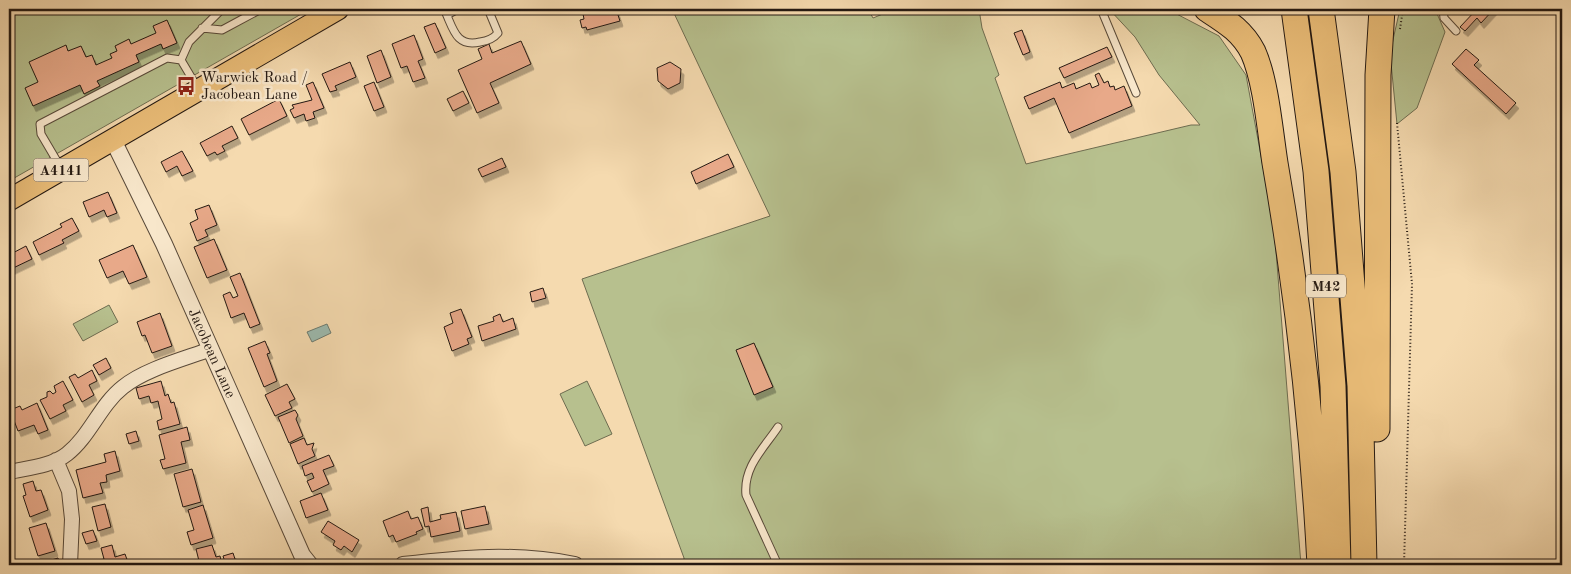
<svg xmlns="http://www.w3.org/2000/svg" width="1571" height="574" font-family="'Old Standard TT',serif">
	<defs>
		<filter id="shadow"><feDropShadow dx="3" dy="5.5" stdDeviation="0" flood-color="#0004"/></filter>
	</defs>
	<rect width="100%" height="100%" fill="#f5daaf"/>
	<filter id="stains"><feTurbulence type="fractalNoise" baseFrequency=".004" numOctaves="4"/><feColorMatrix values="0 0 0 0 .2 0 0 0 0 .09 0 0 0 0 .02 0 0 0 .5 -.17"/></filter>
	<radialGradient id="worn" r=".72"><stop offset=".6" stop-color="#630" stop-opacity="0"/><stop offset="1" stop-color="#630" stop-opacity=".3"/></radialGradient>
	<path fill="#b7c08e" stroke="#6e6c50" d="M9,9h301l-301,172z
		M672,9h196l5,9 22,-9h84l3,19 17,47 -4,3 31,86 165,-39h9l-41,-50 -24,-38 -26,-28h58l52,27 27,39 28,151 27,339h-617v-7l-102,-279 188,-63z
		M1400,9h35l10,23 -28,76 -20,16 -7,-71z
		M109,305l9,17 -35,19 -10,-17z
		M587,381l25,53 -27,12 -25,-52z"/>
	<path fill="#9cbaae" stroke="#6c7a70" d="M327,324l4,9 -19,9 -5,-10z"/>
	<path fill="#e8a989" stroke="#241912" filter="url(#shadow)" d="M592,9h24l4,12 -33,9 -1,-3 -4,1 -2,-8 4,-1 -1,-5 10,-2z
		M1477,9h17l-13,14 -4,-5 -12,13 -5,-4z
		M167,20l10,23 -14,6 -2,-5 -25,11 3,7 -42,19 3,5 -16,8 -4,-9 -47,21 -8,-18 13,-6 -9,-20 37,-17 2,6 13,-5 5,11 6,-2 4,10 16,-7 -2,-4 7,-3 -2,-5 14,-7 2,5 25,-11 -3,-7z
		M435,23l11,25 -11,5 -11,-26z
		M1022,30l8,22 -7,3 -9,-22z
		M414,35l9,24 -5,2 7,17 -12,4 -6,-16 -6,2 -9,-24z
		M521,41l10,23 -41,19 9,20 -22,10 -19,-43 24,-11 -4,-10 11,-5 3,9z
		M1107,47l5,10 -48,21 -5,-10z
		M1466,49l13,11 -5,5 42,38 -10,11 -54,-50z
		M381,50l10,27 -14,6 -10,-27z
		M350,62l6,15 -21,9 2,4 -7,2 -8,-18z
		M670,62l11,7 -1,14 -12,6 -10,-8 -1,-13z
		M1099,73l5,10 4,-2 2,6 4,-1 1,4 9,-4 8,20 -63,27 -15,-35 -25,11 -5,-12 36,-15 2,6 12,-5 2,6 14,-6 2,5 7,-3 -4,-10z
		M313,82l11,26 -11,4 2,6 -9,3 -2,-7 -10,4 -4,-8 4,-2 -2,-3 20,-5 -6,-15z
		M374,82l10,25 -10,4 -10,-25z
		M463,91l6,12 -16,8 -6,-12z
		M279,99l8,17 -38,19 -8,-16z
		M232,126l6,12 -16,8 3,5 -8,4 -2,-3 -8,4 -7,-13z
		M182,151l11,20 -11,5 -5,-10 -11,6 -5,-10z
		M728,154l6,13 -38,17 -5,-12z
		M502,158l4,9 -24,10 -4,-8z
		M108,192l9,21 -10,4 -3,-7 -15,7 -6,-15z
		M209,205l8,20 -12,5 3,6 -11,5 -7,-18 8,-4 -3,-9z
		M72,218l7,13 -17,9 2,3 -25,12 -6,-13 29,-15 -2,-3z
		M214,239l13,31 -20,8 -13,-31z
		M133,245l14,32 -18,7 -6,-13 -16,7 -8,-18z
		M26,246l6,13 -23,11v-15z
		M240,273l20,51 -10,4 -6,-15 -13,5 -8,-23 7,-3 3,6 5,-2 -8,-19z
		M543,288l3,10 -14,4 -2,-10z
		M461,309l11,28 -5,2 2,5 -17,7 -8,-24 9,-4 -3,-10z
		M160,313l12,33 -20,7 -7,-18 -3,1 -5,-14z
		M500,314l3,8 10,-4 3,11 -34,12 -4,-15 16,-5 -1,-4z
		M265,341l5,12 -3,1 10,27 -13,6 -16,-39z
		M754,343l19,44 -19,8 -18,-45z
		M106,358l5,10 -12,7 -6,-10z
		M92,370l5,11 -8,4 5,10 -12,7 -13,-25 6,-3 3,4z
		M63,381l10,19 -10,5 3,6 -16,8 -10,-19 7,-3v-5l3,-1 3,3 3,-2 -2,-6z
		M161,381l4,15 3,-2 3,9 3,-1 6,22 -21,6 -2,-9 5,-2 -4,-18 -7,2 -2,-7 -10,3 -3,-11z
		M287,384l8,15 -6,3 3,6 -17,8 -10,-21z
		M37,403l11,27 -10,4 -4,-9 -16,6 -8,-21 10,-4 2,4z
		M295,410l3,5 -2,4 7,17 -14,7 -11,-26z
		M187,427l3,13 -9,2 5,21 -23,6 -3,-9 5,-1 -6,-24z
		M136,431l3,10 -10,3 -3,-10z
		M304,438l3,7 7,-2 -2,6 3,7 -17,8 -8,-20z
		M115,451l5,20 -14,4 1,7 -7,1 3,10 -20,5 -7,-28 30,-8 -2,-8z
		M329,455l5,11 -11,4 6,14 -17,8 -5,-11 7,-3 -2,-5 -7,3 -3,-10z
		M192,469l9,33 -18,5 -9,-33z
		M33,481l3,10 5,-1 7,20 -18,7 -7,-21 3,-1 -3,-11z
		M321,493l7,17 -22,8 -6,-17z
		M105,504l6,23 -13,4 -6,-24z
		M203,505l10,33 -22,7 -4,-13 7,-2 -6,-20z
		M485,506l4,18 -24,5 -4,-18z
		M428,507l2,15 11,-3 -1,-4 16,-3 4,19 -29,6 -2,-11 -4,1 -4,-18z
		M408,511l3,8 7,-2 5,12 -7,3 1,2 -21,8 -3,-7 -4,2 -6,-16z
		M328,521l31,19 -7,12 -8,-6 -3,4 -8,-5 2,-4 -14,-9z
		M46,523l9,28 -17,5 -9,-28z
		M93,530l4,11 -11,3 -4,-11z
		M112,545l3,12 10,-3 4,11h-35l-1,-3 11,-3 -3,-11z
		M212,545l4,12 4,-1 2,9h-22l-4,-16z
		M233,553l3,9 -10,3 -3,-9z
		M58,558l2,7h-11l-1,-4z"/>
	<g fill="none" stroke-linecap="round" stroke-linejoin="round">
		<g stroke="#584939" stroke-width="9">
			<path id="service" d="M444,9c9,18 11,39 36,33 7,-1 14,-4 18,-9l-10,-24
				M1101,9l35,84
				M1443,9l1,9 12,13
				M447,15l11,-6
				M202,28l20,2 39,-21
				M181,60l8,-18 33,-33
				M61,168l-20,-34 -1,-10 127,-66 14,2 16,27
				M778,427c-14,21 -35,40 -32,68l32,70"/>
		</g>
		<g stroke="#584939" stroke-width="16">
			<path id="minor" d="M56,460l13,31 3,28 -2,46
				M9,472c18,-4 43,-6 58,-18 23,-18 33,-49 56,-67 22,-18 61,-28 88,-38"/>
		</g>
		<g stroke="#584939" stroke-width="18">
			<g id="tertiary">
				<path id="s1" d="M113,140l51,104 138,311 8,10"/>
				<path d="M403,565c59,-7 112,-12 172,0"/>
			</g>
		</g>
		<g stroke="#241912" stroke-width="23">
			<path id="primary" d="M9,200l329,-191"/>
		</g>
		<g stroke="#241912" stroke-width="27">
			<path id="motorway" d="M1207,9c20,13 35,22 46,43 13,29 17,79 22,111 23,133 38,268 45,402
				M1294,9l22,162 17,215 5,179
				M1321,9l22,163 17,214 4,179
				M1377,429l1,-354 4,-66"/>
		</g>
		<path stroke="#241912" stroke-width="2" stroke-dasharray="1 2.5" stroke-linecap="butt" d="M1400,29l3,-20
			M1397,123l15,161 -8,281"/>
		<use href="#service" stroke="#f8e7cb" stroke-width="7"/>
		<use href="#minor" stroke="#f8e7cb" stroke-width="14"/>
		<use href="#tertiary" stroke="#f8e7cb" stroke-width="16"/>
		<use href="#primary" stroke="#eabd78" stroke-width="21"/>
		<use href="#motorway" stroke="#eabd78" stroke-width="25"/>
	</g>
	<defs>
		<g id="bus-bare" transform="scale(1.5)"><path d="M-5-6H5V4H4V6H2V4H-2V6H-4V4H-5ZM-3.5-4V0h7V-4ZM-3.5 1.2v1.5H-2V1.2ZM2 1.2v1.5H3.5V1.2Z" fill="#8f2418" stroke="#f8e7cb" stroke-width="2.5" paint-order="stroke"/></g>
	</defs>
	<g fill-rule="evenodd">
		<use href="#bus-bare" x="186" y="86"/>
	</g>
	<g text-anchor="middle" stroke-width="5" stroke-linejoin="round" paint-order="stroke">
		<g fill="#f8e7cb" stroke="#64574a" stroke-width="1">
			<rect x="33.5" y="158.5" width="55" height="23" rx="4"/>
			<rect x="1306" y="274.5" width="40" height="23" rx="4"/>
		</g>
		<g font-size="14" font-weight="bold" fill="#241912">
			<text x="61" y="175">A4141</text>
			<text x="1326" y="291">M42</text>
		</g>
		<g font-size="15" fill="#241912" stroke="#f8e7cb" text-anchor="start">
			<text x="201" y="82">Warwick Road /<tspan x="201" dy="17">Jacobean Lane</tspan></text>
		</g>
		<g font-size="15" fill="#241912" stroke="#f8e7cb">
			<text dy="5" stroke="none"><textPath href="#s1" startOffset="235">Jacobean Lane</textPath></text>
		</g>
	</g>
	<rect width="1571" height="574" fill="none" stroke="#f5daaf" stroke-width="30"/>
	<rect x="10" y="10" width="1551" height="554" fill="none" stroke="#241912" stroke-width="2.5"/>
	<rect x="15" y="15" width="1541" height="544" fill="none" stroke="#241912"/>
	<rect width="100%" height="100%" filter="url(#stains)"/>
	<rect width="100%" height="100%" fill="url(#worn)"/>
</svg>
